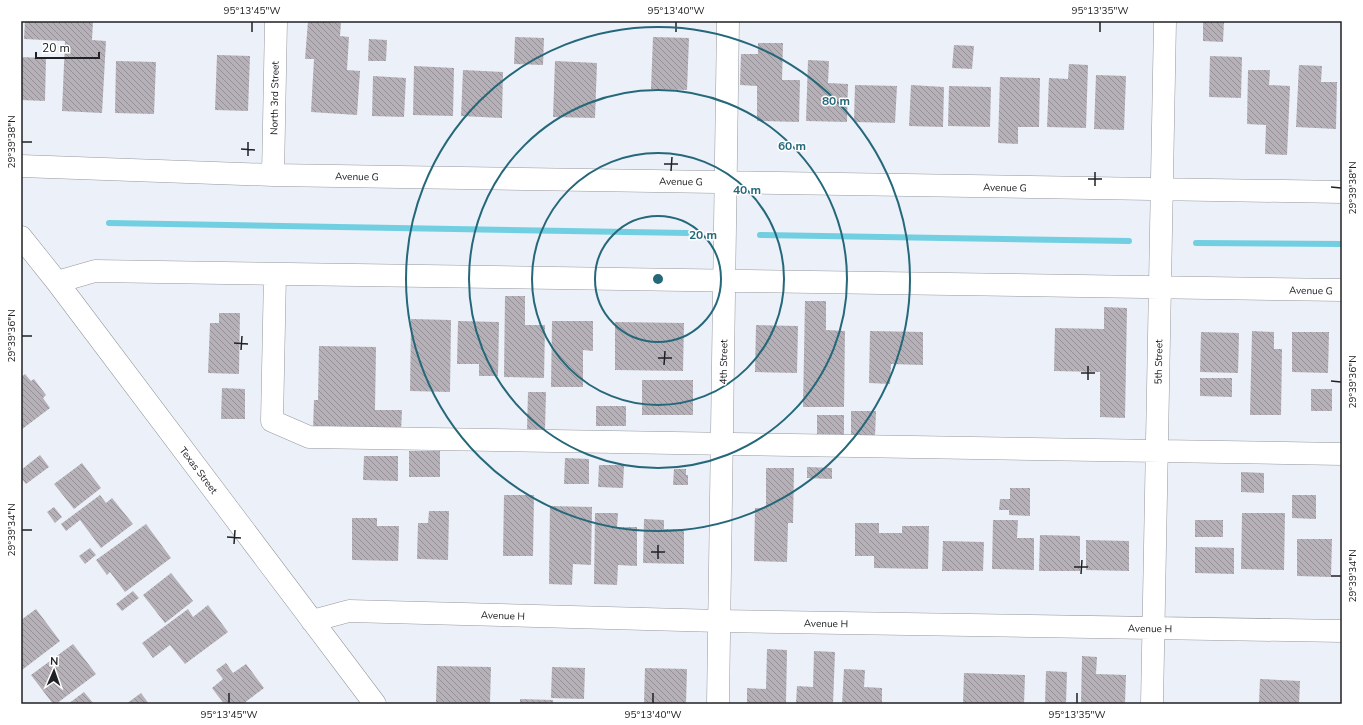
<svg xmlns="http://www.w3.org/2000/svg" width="1363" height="725" font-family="'Nunito Sans',sans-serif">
	<defs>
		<pattern id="building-back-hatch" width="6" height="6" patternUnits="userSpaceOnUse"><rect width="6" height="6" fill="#b6b1b8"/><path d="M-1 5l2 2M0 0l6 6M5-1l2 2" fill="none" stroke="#949095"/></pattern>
	</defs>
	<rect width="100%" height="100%" fill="#ecf0f8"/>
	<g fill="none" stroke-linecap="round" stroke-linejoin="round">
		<path stroke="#72cfe1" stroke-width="6" d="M109,223l578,10
			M760,235l369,6
			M1196,243l146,1"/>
	</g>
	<path fill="url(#building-back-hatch)" d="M25,21h68l-1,19 14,1 -4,72 -40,-2 3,-70 -41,-2z
		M308,21l33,2 -1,13 9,1 -2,33 13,1 -3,44 -46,-3 3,-53h-9z
		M1203,21h21l-1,21 -20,-1z
		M515,37l29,1 -1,27 -29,-1z
		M653,37l36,1 -2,52 -36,-1z
		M369,39l18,1 -1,21h-18z
		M758,43h25l-1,37h18l-1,42 -42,-1v-35l-17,-1 1,-31h17z
		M954,45l20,1 -2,23 -20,-1z
		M217,55l33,1 -2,55 -33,-1z
		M1210,56l32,1 -1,41 -32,-1z
		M21,57l25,1 -1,43 -24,-1z
		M808,60l21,1 -1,22 20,1 -1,38 -41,-1z
		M116,61l40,1 -2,52 -39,-1z
		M555,61l42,2 -2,55 -42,-1z
		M1069,64l19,1 -2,63 -39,-1 2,-49 19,1z
		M1299,65l23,1 -1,16h16l-1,47 -40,-2z
		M414,66l40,2 -1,48 -40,-1z
		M463,70l40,2 -1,46 -41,-2z
		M1248,70h22l-1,15 21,1 -3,69 -22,-1 1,-29 -19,-1z
		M1096,75l30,1 -2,54 -30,-1z
		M373,76l33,2 -2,39 -32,-1z
		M1000,77l40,1 -1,49h-21v17l-20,-1z
		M855,85l42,1 -2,37 -41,-1z
		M911,85l33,2 -1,40 -34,-1z
		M949,86l42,1 -1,40 -42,-1z
		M505,296h20v29h20l-1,53 -40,-1z
		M805,301h21v29l19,1 -1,76h-41z
		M1104,307l23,1 -2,110 -25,-1v-45l-46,-1 1,-43 49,1z
		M219,313h21l-1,61 -31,-1 2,-50h9z
		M411,319l40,1 -1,72 -40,-1z
		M458,321l41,1 -1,54h-19v-12h-22z
		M552,321h41v30l-10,-1v37h-32z
		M615,322l69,1 -1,48 -68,-1z
		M756,325l42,1 -1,47 -42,-1z
		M870,331l53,1v33l-32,-1 -1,20 -21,-1z
		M1252,331l22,1v17h8l-1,66h-31z
		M1201,332l38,1 -1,40 -38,-1z
		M1292,332h37l-1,41 -36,-1z
		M319,346l57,1 -1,63h27l-1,21 -88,-1 1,-30h4z
		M25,374l6,7 3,-2 12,16 -3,3 7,10 -29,22v-53z
		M1200,378h32v19l-32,-1z
		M642,380h51v35h-51z
		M222,388l23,1v30h-24z
		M1311,389h21v22h-21z
		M528,392h18l-1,38h-18z
		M596,406h30v20h-30z
		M851,411h25l-1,25h-24z
		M817,415h27v20l-27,-1z
		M409,451h31v26h-31z
		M40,455l9,12 -23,17 -5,-6v-8z
		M364,456h34v25l-35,-1z
		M565,458l24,1v25h-25z
		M82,463l19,25 -27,21 -20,-25z
		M599,465h25l-1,23 -25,-1z
		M807,467l25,1v11l-25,-1z
		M766,468h28l-1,55h-5l-1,39 -33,-1 1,-53h11z
		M674,469h12v6h2v10h-15z
		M1241,472l23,1v20l-23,-1z
		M1010,488h20v28l-21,-1v-5h-10l1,-11h10z
		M100,495l6,8 6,-5 21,26 -32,24 -21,-28 -14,11 -5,-7z
		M504,495h30l-1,61h-30z
		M1292,495h24v24l-24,-1z
		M550,506l42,1 -1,58 -18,-1 -1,21 -23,-1z
		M54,507l8,10 -7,6 -8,-11z
		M429,511h20l-1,49 -31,-1 1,-36h10z
		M595,513h23l-1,14h20v39l-19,-1 -1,20 -23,-1z
		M1242,513h43l-1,57 -43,-1z
		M352,518h25v8h22l-1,35 -46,-1z
		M644,519l20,1v9h20v35l-41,-1z
		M993,520h25l-1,18h17v32l-42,-1z
		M1195,520h28v17h-28z
		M855,523h24v10h23v-7h27l-1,43 -54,-1v-12h-19z
		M146,524l25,34 -46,34 -15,-20 -3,3 -11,-15z
		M1040,535l40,1v35h-41z
		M1297,539h35l-1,38 -34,-1z
		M1086,540l43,1v30l-43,-1z
		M943,541l41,1 -1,29h-41z
		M1195,547l39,1v26l-39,-1z
		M90,548l6,7 -11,9 -6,-8z
		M171,573l22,28 -28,22 -22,-28z
		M133,591l6,7 -17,13 -6,-7z
		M208,605l20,27 -43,32 -15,-19 -17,13 -11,-15 46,-34 5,8z
		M36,609l24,32 -38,29 -1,-50z
		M73,644l23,30 -40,30h-3l-22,-29z
		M767,649l20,1 -1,54h-39v-16l19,1z
		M814,651l21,1 -2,52h-37l1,-18 16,1z
		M1082,656l15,1 -1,17 30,1 -1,29h-44z
		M226,663l7,10 13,-9 18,24 -21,16h-19l-12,-16 11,-9 -7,-9z
		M437,666l54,1 -1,36 -54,-1z
		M552,667l33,1 -1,31 -33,-1z
		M645,668l42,1 -1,35h-42z
		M844,669l21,1 -1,17 18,1v16h-40z
		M1046,671l21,1 -1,32h-21z
		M964,673l61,2 -1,29h-61z
		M1260,679l40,2 -1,23h-40z
		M84,692l10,12h-26z
		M141,693l8,11h-23z
		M520,699l33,1v4h-33z"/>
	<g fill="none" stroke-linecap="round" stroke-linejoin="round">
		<g stroke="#95989f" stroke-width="23">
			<path id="minor" d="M21,166l252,9 1069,17
				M273,175l3,-154
				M21,237l36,45 318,422
				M275,274l-3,147 37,16 1033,17
				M57,282l38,-11 1247,19
				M312,621l37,-10 370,10 623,10
				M718,704l10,-683
				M1152,704l13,-683"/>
		</g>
		<use href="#minor" stroke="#fff" stroke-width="22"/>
	</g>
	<path fill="none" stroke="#202124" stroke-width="1.5" d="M252,32v-10M676,32v-10M1100,32v-10M22,142h10M241,149l14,1M248,156v-14M664,164h14M671,171l1,-14M1088,179h14M1095,186v-14M1331,187l10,1M22,336h10M234,343l14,1M241,350l1,-14M658,358h14M664,365l1,-14M1081,373h14M1088,380v-14M1331,381l10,1M22,530h10M227,537l14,1M234,544l1,-14M651,552h14M658,559v-14M1074,567h14M1081,574l1,-14M1331,576h10M229,703v-10M653,703v-10M1077,703v-10"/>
	<g fill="none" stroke="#25687a" stroke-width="2">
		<circle cx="658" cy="279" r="63"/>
		<circle cx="658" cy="279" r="126"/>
		<circle cx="658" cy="279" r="189"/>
		<circle cx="658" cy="279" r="252"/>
	</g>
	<g text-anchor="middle" stroke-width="3" stroke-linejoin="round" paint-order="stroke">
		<g font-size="10" fill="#202124" stroke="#fff">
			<text transform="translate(274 98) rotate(-89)" y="4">North 3rd Street</text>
			<text transform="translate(357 176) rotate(1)" y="4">Avenue G</text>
			<text transform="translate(681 181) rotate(1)" y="4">Avenue G</text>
			<text transform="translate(1005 187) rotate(1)" y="4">Avenue G</text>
			<text transform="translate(1311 290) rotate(1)" y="4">Avenue G</text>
			<text transform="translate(723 362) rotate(-89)" y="4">4th Street</text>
			<text transform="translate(1158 362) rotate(-89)" y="4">5th Street</text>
			<text transform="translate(199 470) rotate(53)" y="4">Texas Street</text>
			<text transform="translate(503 615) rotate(2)" y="4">Avenue H</text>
			<text transform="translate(826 623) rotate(1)" y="4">Avenue H</text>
			<text transform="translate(1150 628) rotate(1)" y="4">Avenue H</text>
		</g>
	</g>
	<circle cx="658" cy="279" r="6" fill="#25687a" stroke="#fff" stroke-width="2"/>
	<g font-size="12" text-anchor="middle" font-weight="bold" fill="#25687a" stroke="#fff" stroke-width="3" stroke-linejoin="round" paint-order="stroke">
		<text x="836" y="105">80 m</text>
		<text x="792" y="150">60 m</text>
		<text x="747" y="194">40 m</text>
		<text x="703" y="239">20 m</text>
	</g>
	<rect width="1363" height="725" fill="none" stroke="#ffffff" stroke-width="44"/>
	<g transform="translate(54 671) rotate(2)" stroke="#ffffff" stroke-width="3" paint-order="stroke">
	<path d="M0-3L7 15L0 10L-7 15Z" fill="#202124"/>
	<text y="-6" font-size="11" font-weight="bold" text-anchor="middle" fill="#202124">N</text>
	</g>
	<path d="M36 52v6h63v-6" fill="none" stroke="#202124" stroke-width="2"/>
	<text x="42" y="52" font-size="12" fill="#202124" stroke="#ffffff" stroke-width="3" paint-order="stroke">20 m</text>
	<rect x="22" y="22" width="1319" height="681" fill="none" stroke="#202124" stroke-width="1.5"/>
	<g font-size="10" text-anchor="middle" fill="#202124">
		<text x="252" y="14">95°13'45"W</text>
		<text x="676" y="14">95°13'40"W</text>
		<text x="1100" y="14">95°13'35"W</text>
		<text transform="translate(11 142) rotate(-90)" y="4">29°39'38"N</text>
		<text transform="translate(1352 188) rotate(-90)" y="4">29°39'38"N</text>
		<text transform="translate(11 336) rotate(-90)" y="4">29°39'36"N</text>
		<text transform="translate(1352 382) rotate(-90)" y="4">29°39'36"N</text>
		<text transform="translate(11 530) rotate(-90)" y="4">29°39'34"N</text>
		<text transform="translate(1352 576) rotate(-90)" y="4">29°39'34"N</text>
		<text x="229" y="718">95°13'45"W</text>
		<text x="653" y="718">95°13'40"W</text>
		<text x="1077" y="718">95°13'35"W</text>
	</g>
</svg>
